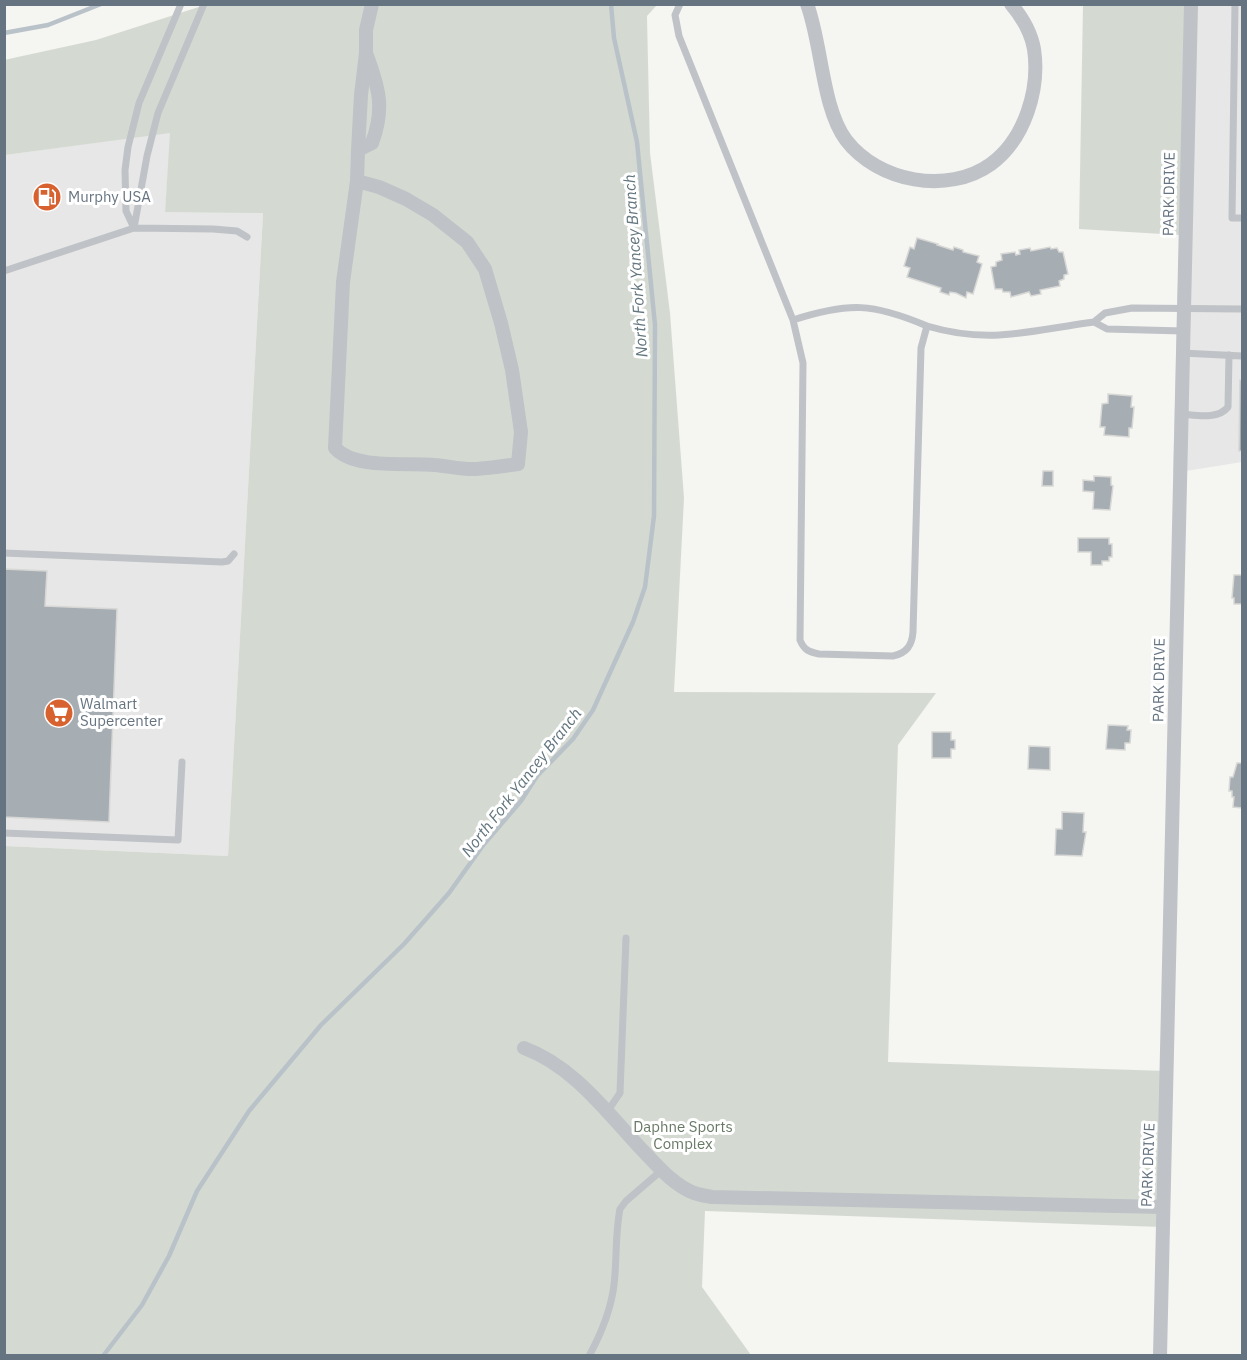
<svg xmlns="http://www.w3.org/2000/svg" width="1247" height="1360" font-family="'IBM Plex Sans',sans-serif">
	<rect width="100%" height="100%" fill="#f5f5f2"/>
	<path fill="#e6e7e6" d="M1185,5h57v457l-69,11z
		M171,132l-6,80h98l-35,644 -223,-10v-691z"/>
	<path fill="#d4dad2" d="M205,5h452l-10,11 3,137 20,160 14,185 -10,194 262,1 -38,52 -10,317 279,9 -5,156 -457,-16 -3,76 49,68h-746v-509l223,10 35,-643 -98,-1 5,-79 -165,22 -1,-95 92,-20z
		M1083,5h102l-6,230 -100,-6z"/>
	<g fill="none" stroke-linecap="round" stroke-linejoin="round">
		<path stroke="#b9c2c8" stroke-width="4.5" d="M4,33l44,-8 53,-21
			M103,1356l39,-51 27,-49 28,-65 52,-80 72,-86 83,-81 45,-51 35,-49 37,-43 16,-25 36,-37 20,-29 40,-88 12,-35 9,-71 1,-191 -18,-183 -23,-104 -3,-34"/>
	</g>
	<path fill="#a6adb3" stroke="#d7d7d5" stroke-width="1.5" d="M917,238l21,6 -1,1 16,5 1,-3 9,3v2l16,4 -2,6 5,2 -9,30 -6,-2 -1,6 -10,-5 -6,-1 -1,3 -9,-3 1,-4 -34,-11 3,-9 -6,-2 6,-19 4,2z
		M1050,247l1,2 6,-1 2,4h4l5,22 -4,1v4l-5,2 1,5 -20,4 1,4 -10,2 -2,-4 -18,5 -1,-5h-7l-1,-3h-7l-4,-22 5,-1v-4l6,-2 -1,-6 14,-2 1,3 4,-1 -1,-4 11,-2 1,3z
		M1240,380h2v71h-3z
		M1108,394l24,2 -1,11h3l-2,21h-3v9l-25,-2 1,-8h-5l2,-23 6,-1z
		M1043,471h10v15h-11z
		M1094,476l17,1v8l2,1 -3,24 -17,-1 1,-17 -11,-1v-11l11,1z
		M1078,538h31v6h3v13h-3v4h-7v4h-11v-13h-13z
		M4,569l43,2 -2,35 72,3 -8,213 -105,-5z
		M1234,575h8v29h-8v-6h-2z
		M1108,725l20,1 -1,4h4l-1,13h-5v7l-19,-1z
		M932,732h19v8h4v9h-4v9h-19z
		M1029,746l21,1v23l-22,-1z
		M1237,763h5v45l-9,-1 1,-10h-2v-6h-3l1,-14h3z
		M1062,812l22,1 -1,19h3l-4,24 -27,-1 1,-26h6z"/>
	<g fill="none" stroke-linecap="round" stroke-linejoin="round">
		<path stroke="#bfc2c6" stroke-width="7" d="M680,4l-5,11 4,21 114,284 10,43 -3,277c4,10 9,12 19,14l74,2c14,-3 19,-11 20,-24l8,-284 6,-22c-54,-23 -78,-24 -134,-6
			M1235,4l-3,214h10
			M134,228l-8,-17 -1,-41 3,-23 11,-44 42,-99
			M134,228l13,-72 11,-43 46,-109
			M4,271l130,-43 79,1 24,2 10,6
			M1094,322l13,7 76,2
			M927,326c64,19 105,4 167,-4l11,-9 27,-5 110,1
			M1182,353l60,3
			M1181,414c15,1 37,6 47,-7l1,-52
			M4,553l218,9 6,-1 6,-7
			M4,833l174,7 4,-78
			M607,1112l13,-19 6,-155
			M589,1356c12,-22 22,-47 25,-71 3,-25 1,-51 6,-76l6,-8 36,-31"/>
		<path stroke="#bfc2c6" stroke-width="14" d="M807,4c15,40 15,104 39,136 32,42 102,55 145,24 34,-25 49,-75 43,-115 -3,-17 -12,-32 -23,-45
			M366,53c13,35 19,55 6,90l-14,7 3,-55z
			M366,53v-23l6,-26
			M357,181l22,6 27,12 27,16 34,27 18,27 16,54 11,47 9,62 -3,32c-13,2 -28,4 -42,5 -13,1 -28,-3 -41,-4 -28,-3 -80,5 -100,-17l8,-166 14,-101 1,-31
			M524,1048c52,19 86,69 124,108 13,14 28,30 46,37 6,2 12,3 18,4l451,10
			M1160,1356l31,-1352"/>
	</g>
	<defs>
		<g id="fuel-disc" transform="scale(1.5)"><circle r="9.5" fill="#d76230" stroke="#fff"/><path d="M-5.5-6h7V0h2V4h1.3V-2.5L3-4.5l.8-.8L6-3V5H2.5V1h-1V6h-7ZM-4.2-4.7v3.2H.2V-4.7Z" fill="#fff"/></g>
		<g id="supermarket-disc" transform="scale(1.5)"><circle r="9.5" fill="#d76230" stroke="#fff"/><path d="M-6-5.5h2.5l.6 2H6L4.5 2H-2.5L-4.4-4H-6ZM-1.5 3.2a1.3 1.3 0 1 0 .1 0ZM3 3.2a1.3 1.3 0 1 0 .1 0Z" fill="#fff"/></g>
	</defs>
	<g fill-rule="evenodd">
		<use href="#fuel-disc" x="47" y="197"/>
		<use href="#supermarket-disc" x="59" y="713"/>
	</g>
	<g text-anchor="middle" stroke-width="6" stroke-linejoin="round" paint-order="stroke">
		<g font-size="15" fill="#667481" stroke="#fff">
			<text transform="translate(1169 194) rotate(-89)" y="5">PARK DRIVE</text>
			<text transform="translate(1159 680) rotate(-89)" y="5">PARK DRIVE</text>
			<text transform="translate(1148 1165) rotate(-88)" y="5">PARK DRIVE</text>
		</g>
		<g font-size="15" fill="#667481" stroke="#fff" text-anchor="start">
			<text x="68" y="202">Murphy USA</text>
			<text x="80" y="709">Walmart<tspan x="80" dy="17">Supercenter</tspan></text>
		</g>
		<g font-size="15" fill="#687965" stroke="#fff">
			<text x="683" y="1132">Daphne Sports<tspan x="683" dy="17">Complex</tspan></text>
		</g>
		<g font-size="16" font-style="italic" fill="#62757e" stroke="#fff">
			<text transform="translate(635 266) rotate(-94)" y="6">North Fork Yancey Branch</text>
			<text transform="translate(521 782) rotate(-52)" y="6">North Fork Yancey Branch</text>
		</g>
	</g>
	<rect width="1247" height="1360" fill="none" stroke="#667481" stroke-width="12"/>
</svg>
